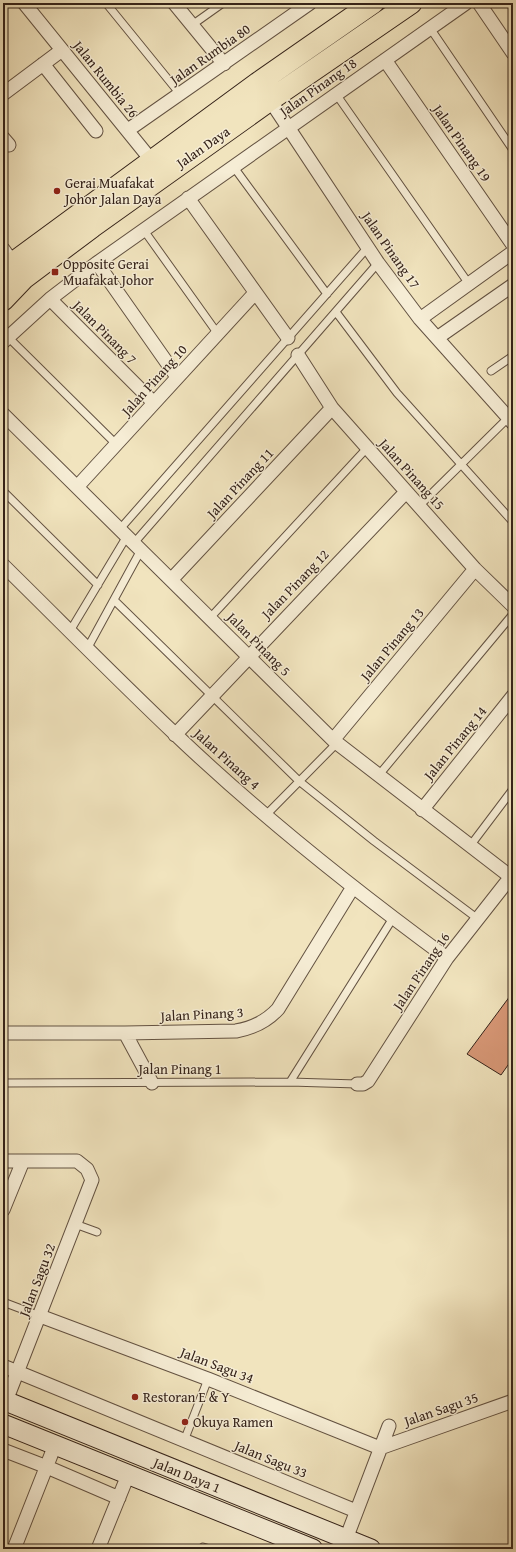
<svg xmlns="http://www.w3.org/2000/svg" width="516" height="1552" font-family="'Gentium Book Plus',serif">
	<rect width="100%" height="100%" fill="#f1e4be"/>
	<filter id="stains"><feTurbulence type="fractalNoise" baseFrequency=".005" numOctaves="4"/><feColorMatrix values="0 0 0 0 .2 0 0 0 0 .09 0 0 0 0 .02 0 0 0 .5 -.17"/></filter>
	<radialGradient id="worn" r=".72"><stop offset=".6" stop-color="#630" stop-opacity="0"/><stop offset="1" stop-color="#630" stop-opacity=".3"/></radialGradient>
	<path fill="#d89877" stroke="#342219" d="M513,992v66l-12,17 -34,-21z"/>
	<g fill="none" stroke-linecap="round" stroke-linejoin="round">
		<g stroke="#635242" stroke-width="9">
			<path id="service" d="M106,3l74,91
				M192,25l31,-22
				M430,28l83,122
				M336,94l133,190
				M233,166l94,128
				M143,229l75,105
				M336,312l61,81 116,129
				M8,337l109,108
				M491,371l22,-15
				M3,491l95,94
				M419,506l89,-88
				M120,529l248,-282
				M134,543l244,-280
				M114,600l185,181 75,60 104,78
				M210,618l157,-170
				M70,631l57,-95
				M87,649l54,-99
				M378,776l135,-162
				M266,815l71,-72
				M470,846l43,-57
				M290,1082l103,-164
				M3,1083l287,-1 67,2
				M75,1224l22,8
				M3,1302l37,14
				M184,1441l24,-62
				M201,1549l2,-2 7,2"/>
		</g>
		<g stroke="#635242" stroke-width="15">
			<path id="minor" d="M24,3l132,163
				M174,3l50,61
				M479,3l34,50
				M385,60l128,185
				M43,64l53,67
				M3,94l59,-44
				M266,94l112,169 42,56 93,104
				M128,130l182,-127
				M3,138l6,7
				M188,198l100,140
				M3,249l10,14
				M97,263l80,114
				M50,299l104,104
				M420,319l93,-67
				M437,338l76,-53
				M3,342l47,-43 47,-36 369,-260
				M298,355l34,53 143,161 38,37
				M3,414l330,326 178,137
				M77,487l178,-194
				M3,565c57,56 114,114 172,169 85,81 178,155 272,224
				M171,580l161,-172
				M175,735l231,-243
				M333,740l142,-171
				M422,810l91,-114
				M3,1033h122l111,-2c17,-3 30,-9 42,-22l75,-122
				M125,1033l27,50
				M357,1084h6l5,-3 79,-123 66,-84
				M3,1161h74l10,8 5,11 -86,221
				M3,1210l20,-49
				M40,1316l168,63 172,69 133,-47
				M3,1366l353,145
				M3,1450l44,17 72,31
				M346,1539l43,-113
				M14,1549l41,-104
				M98,1549l30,-74"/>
		</g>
		<g stroke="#342219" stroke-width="21">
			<path id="secondary" d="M3,1400l368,149
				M3,1424l310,125"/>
		</g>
		<g stroke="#342219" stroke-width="23">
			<path id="primary" d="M3,272l10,-9 245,-180 115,-80
				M3,300l21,-22 68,-51 178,-127 141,-97"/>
		</g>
		<use href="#service" stroke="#f6edd5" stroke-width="7"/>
		<use href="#minor" stroke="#f6edd5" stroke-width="13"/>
		<use href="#secondary" stroke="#f6edd5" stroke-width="19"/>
		<use href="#primary" stroke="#f1e4be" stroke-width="21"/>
	</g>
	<g fill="#8f2418" stroke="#f6edd5" stroke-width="1.5">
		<circle cx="57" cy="191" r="4"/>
		<rect x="51" y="268" width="8" height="8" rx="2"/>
		<circle cx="135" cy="1397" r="4"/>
		<circle cx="185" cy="1422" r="4"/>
	</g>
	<g text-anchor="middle" stroke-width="3" stroke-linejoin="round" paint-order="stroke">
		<g font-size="14" fill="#342219" stroke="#f6edd5">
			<text transform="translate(210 54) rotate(-35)" y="5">Jalan Rumbia 80</text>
			<text transform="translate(106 79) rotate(51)" y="5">Jalan Rumbia 26</text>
			<text transform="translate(318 87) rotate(-35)" y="5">Jalan Pinang 18</text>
			<text transform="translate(462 143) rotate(55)" y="5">Jalan Pinang 19</text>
			<text transform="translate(203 147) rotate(-35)" y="5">Jalan Daya</text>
			<text transform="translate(391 250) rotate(55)" y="5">Jalan Pinang 17</text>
			<text transform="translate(105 332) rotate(45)" y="5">Jalan Pinang 7</text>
			<text transform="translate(154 380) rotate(-48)" y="5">Jalan Pinang 10</text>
			<text transform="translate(412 474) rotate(48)" y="5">Jalan Pinang 15</text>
			<text transform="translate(240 483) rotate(-47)" y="5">Jalan Pinang 11</text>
			<text transform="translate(295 584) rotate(-46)" y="5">Jalan Pinang 12</text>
			<text transform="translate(259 644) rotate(45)" y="5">Jalan Pinang 5</text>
			<text transform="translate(392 644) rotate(-50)" y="5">Jalan Pinang 13</text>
			<text transform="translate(455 743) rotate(-51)" y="5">Jalan Pinang 14</text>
			<text transform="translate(227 759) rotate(42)" y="5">Jalan Pinang 4</text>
			<text transform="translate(421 971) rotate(-56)" y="5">Jalan Pinang 16</text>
			<text transform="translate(202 1014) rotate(-3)" y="5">Jalan Pinang 3</text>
			<text x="180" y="1074">Jalan Pinang 1</text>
			<text transform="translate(37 1280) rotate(-69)" y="5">Jalan Sagu 32</text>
			<text transform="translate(217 1365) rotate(21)" y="5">Jalan Sagu 34</text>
			<text transform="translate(441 1409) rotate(-19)" y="5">Jalan Sagu 35</text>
			<text transform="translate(271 1459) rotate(22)" y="5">Jalan Sagu 33</text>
			<text transform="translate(187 1475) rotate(22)" y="5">Jalan Daya 1</text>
		</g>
		<g font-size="14" fill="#342219" stroke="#f6edd5" text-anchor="start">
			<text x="65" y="188">Gerai Muafakat<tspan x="65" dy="16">Johor Jalan Daya</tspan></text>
			<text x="63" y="269">Opposite Gerai<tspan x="63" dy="16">Muafakat Johor</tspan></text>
			<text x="143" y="1402">Restoran E &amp; Y</text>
			<text x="193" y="1427">Okuya Ramen</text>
		</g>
	</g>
	<rect width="516" height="1552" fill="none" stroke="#f1e4be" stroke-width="16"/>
	<rect x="4" y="4" width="508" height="1544" fill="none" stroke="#342219" stroke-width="2"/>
	<rect x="8" y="8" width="500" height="1536" fill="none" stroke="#342219"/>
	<rect width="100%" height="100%" filter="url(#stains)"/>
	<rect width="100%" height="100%" fill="url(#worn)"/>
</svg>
